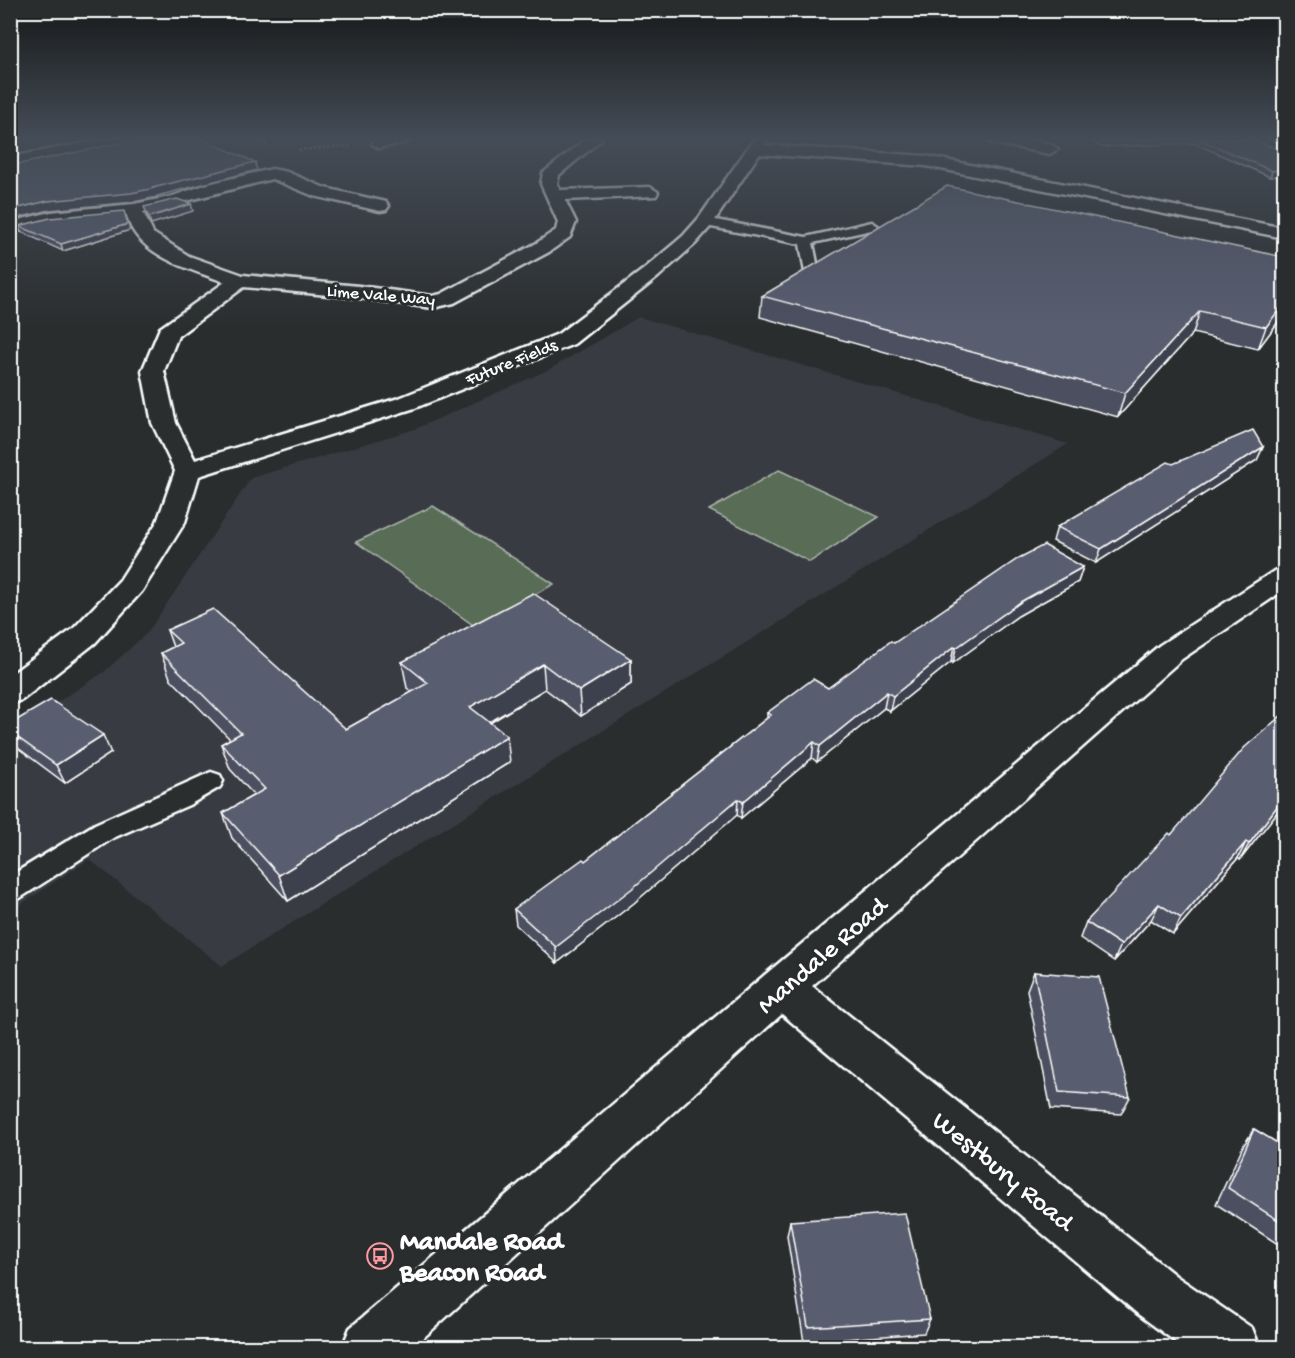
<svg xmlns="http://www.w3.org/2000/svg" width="1295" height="1358" font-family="'Gochi Hand',sans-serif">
	<rect width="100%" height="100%" fill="#2a2d2e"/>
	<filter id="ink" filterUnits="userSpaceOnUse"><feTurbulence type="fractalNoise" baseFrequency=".0167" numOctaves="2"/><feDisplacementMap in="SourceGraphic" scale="12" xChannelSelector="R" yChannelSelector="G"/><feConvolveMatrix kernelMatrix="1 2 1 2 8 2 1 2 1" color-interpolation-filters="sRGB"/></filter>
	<g filter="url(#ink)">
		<path fill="#383b42" d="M639,317l429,127 -846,522 -133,-107 -78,52v-179l93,-60 44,-40 103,-154 164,-49 133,-59z"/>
		<path fill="#586c57" stroke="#acb6ab" stroke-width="1.5" d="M779,470l100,47 -69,45 -101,-52z
			M433,506l121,78 -78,43 -120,-85z"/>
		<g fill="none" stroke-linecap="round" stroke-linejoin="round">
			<g stroke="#fff" stroke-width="5">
				<path id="lane" d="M705,218l101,19 66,-15 6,4 -2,3 -63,14 7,35 -7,4 -7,-4 -6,-34 -99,-19 -2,-3z
					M211,772l9,3 3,6 -3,6 -31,18 -76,33 -93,60 -10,3v-25l85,-52z"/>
			</g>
			<g stroke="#fff" stroke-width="5">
				<path id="street" d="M106,139h27l-7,4 -116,24v-10z
					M384,139h26l-2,3 -29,6 -7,-4 2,-3z
					M586,139h16l-43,36 -2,9 3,6 90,-3 8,5 -2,4 -91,4 11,22 -6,15 -21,15 -95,51 -21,5 -74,-10 -115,-11 -66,49 -14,35 12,52 19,37 204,-62 159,-64 86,-65 39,-33 16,-18 55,-79h14l-4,6 162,11 358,72v10l-358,-72 -167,-12 -48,72 -16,18 -37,33 -84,67 -159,64 -216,68 -14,46 -43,69 -47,52 -73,57 -12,3v-28l63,-46 47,-49 37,-58 18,-51 -23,-48 -10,-52 18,-43 65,-46c-33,-12 -90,-27 -98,-67l-75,7 -42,11v-11l41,-10 83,-8 36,-7 38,-13 64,-15 15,3 38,16 61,14 3,4 -3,4 -6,1 -66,-15 -42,-17 -129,33 10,21 36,23 54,19 116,11 74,10 8,-2 94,-50 21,-14 2,-8 -17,-38 2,-11z
					M985,139c15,-2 62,-1 73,10l-8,5 -58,-11z
					M1247,139h19l18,7v9l-35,-13z
					M1284,568v22l-102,69 -370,327 364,290 76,52 8,20h-76l-46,-34 -356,-300 -370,334h-70l8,-20 416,-354 394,-329 114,-74z"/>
			</g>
			<path stroke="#fff" stroke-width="2" stroke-dasharray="3 2" stroke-linecap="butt" d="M267,144l-6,-1 11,-3 -4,-1
				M298,150l52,-4"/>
			<use href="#lane" fill="#2a2d2e" fill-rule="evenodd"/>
			<use href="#street" fill="#2a2d2e" fill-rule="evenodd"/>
		</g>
		<path fill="#4c505f" stroke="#fff" stroke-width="1.5" d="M1087,139h163l34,12 -14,26 -76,-34 -93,4z
			M1270,139h14v5z
			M947,186l337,128 -26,35 -65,-16 -75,84 -358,-100 2,-21z
			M19,226l111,4 -67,21 -42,-19z
			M1263,447l-6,13 -161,103 -43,-22 4,-14 116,-63z
			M1083,567l-5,15 -60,34 -65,47 -2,-1 -61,49 -6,-3 -67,54 -5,-4 -71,60 -4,-3 -103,88 -77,60 -41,-38 -2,-16 71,-48 182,-143v-5l61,-25 66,-45z
			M167,630l179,99 66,-37 -5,-4 -5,-26 229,-3v25l-50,32 -36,-27 -55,34 20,39 -222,139 -56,-63 -9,-25 31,-18 -24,-26 -9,-25 9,-5 -60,-61 -9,-25 12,-6z
			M1284,715v92l-2,-1 -42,54 -2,-2 -65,76 -22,-14 -37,41 -34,-23 6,-16 85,-87z
			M10,724l101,29 -46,30 -51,-38 -4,-6z
			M1034,972l96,125 -9,17 -70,-5 -24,-119z
			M1254,1129l30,18v101l-68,-44 27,-58z
			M790,1221l140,98 -6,14 -120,9 -17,-106z"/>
		<path fill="#3e414e" stroke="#fff" stroke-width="1.5" d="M255,162l2,8 -100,26v1l-23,5 -84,8 -40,10v-10l37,-9 105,-13z
			M1284,169v6l-14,2 2,-6z
			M191,204l2,7 -42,13 -2,-7z
			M128,224l2,6 -67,21 -2,-7z
			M1284,303v11l-26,35 8,-22z
			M1200,311l-7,22 -75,84 7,-24z
			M1263,447l-6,13 -161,103 5,-14z
			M1083,567l-5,15 -60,34 -65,47 3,-15 66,-47z
			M954,647l-3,15 -61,49 3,-15z
			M631,659v25l-50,32 -2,-25z
			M543,664l2,25 -72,43 -3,-25z
			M887,692l-3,16 -67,54 3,-16z
			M103,735l8,18 -46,30 -9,-18z
			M507,736l3,26 -222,139 -9,-26z
			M814,742l-2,16 -71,60 2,-16z
			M1284,797v4l-2,5 -42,54 9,-16z
			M738,799l-1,16 -103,88 -77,60 -1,-16z
			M1246,842l-8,16 -65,76 8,-16z
			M1159,904l-8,16 -37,41 7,-16z"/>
		<path fill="#585d6f" stroke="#fff" stroke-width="1.5" d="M139,139h63l53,23 -103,26h3l-24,5 -84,8 -37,9v-44z
			M1097,139h72l-67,3z
			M1199,139h51l34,12v18l-12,2z
			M947,186l337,71v46l-18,24 -66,-16 -75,82 -363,-97z
			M177,199l14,5 -42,13 -5,-10z
			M124,211l4,13 -67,20 -42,-18 31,-8z
			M1253,430l10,17 -162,102 -44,-22 111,-65 5,2z
			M1044,545l39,22 -61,34 -66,47 -2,-1 -61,49 -6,-4 -67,54 -6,-4 -71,60 -5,-3 -104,88 -78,60 -42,-38 69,-50 2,2 186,-146 -4,-2 46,-34 15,9 63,-47 3,2 125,-85z
			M533,593l98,66 -52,32 -36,-27 -73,43 37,29 -228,139 -56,-62 42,-24 -44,-45 20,-11 -80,-80 20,-10 -14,-13 46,-21 133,120 82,-46 -26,-21z
			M51,700l52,35 -47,30 -46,-33v-8z
			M1283,714l1,1v82l-35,47 -3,-2 -65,76 -22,-14 -38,41 -35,-23 83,-89 2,2 73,-87z
			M1034,972l65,5 31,120 -71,-5z
			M1254,1129l30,18v77l-56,-36z
			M905,1213l25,106 -122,8 -18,-106z"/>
	</g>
	<linearGradient id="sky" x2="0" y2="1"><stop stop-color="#171919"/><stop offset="0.42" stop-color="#444c57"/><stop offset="1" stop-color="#444c57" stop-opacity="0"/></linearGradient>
	<rect width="1295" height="329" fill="url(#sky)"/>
	<defs>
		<g id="bus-ring" transform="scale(1.35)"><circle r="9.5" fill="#2a2d2e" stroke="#ff9aa2" stroke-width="1.5"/><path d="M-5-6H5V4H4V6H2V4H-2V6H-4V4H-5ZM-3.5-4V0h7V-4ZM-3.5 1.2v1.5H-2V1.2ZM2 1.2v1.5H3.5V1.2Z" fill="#ff9aa2"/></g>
	</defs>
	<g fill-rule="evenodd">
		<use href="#bus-ring" x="380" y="1256"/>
	</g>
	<g text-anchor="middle" stroke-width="6" stroke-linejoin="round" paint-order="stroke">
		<g font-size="18" fill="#fff" stroke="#2a2d2e">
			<text transform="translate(381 294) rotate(5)" y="6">Lime Vale Way</text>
			<text transform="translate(511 361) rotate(-22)" y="6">Future Fields</text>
		</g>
		<g font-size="27" fill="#fff" stroke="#2a2d2e">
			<text transform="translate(821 954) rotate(-41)" y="9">Mandale Road</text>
			<text transform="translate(1004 1170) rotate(39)" y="9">Westbury Road</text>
		</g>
		<g font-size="27" font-weight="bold" fill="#fff" stroke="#2a2d2e" text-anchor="start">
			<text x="400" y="1249">Mandale Road<tspan x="400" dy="31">Beacon Road</tspan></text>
		</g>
	</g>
	<rect width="1295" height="1358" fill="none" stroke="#2a2d2e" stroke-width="36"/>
	<rect x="18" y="18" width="1259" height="1322" fill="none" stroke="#fff" stroke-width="2" filter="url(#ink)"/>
</svg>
